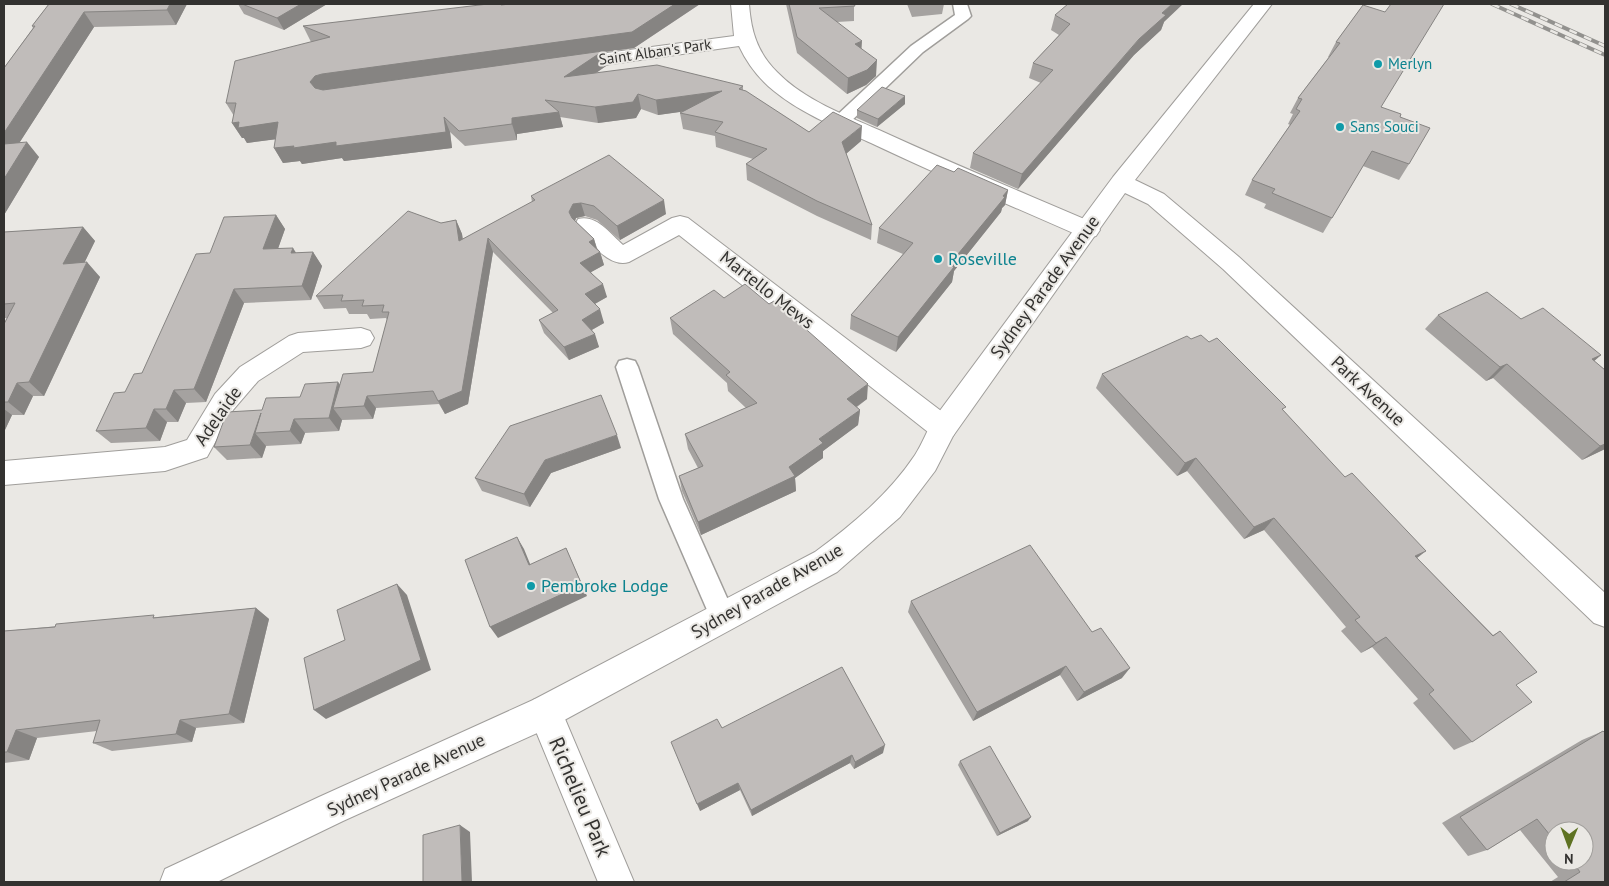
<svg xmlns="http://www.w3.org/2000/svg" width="1609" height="886" font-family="'PT Sans',sans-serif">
	<rect width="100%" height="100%" fill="#eae8e4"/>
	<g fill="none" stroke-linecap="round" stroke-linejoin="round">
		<g stroke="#a09e9b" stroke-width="3">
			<path id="lane" d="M953,4h14l4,12 -3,3 -45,33 -76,73 -6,1 -6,-1 -3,-4 3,-4 76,-71 44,-31z
				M627,359l8,2 3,6 45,132 53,119 -4,8 -9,4 -9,-4 -55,-127 -43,-132 3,-6z"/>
		</g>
		<g stroke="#a09e9b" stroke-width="2">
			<path id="street" d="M731,4h18c2,27 8,48 28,68 27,28 68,43 102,58 72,33 145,63 217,94l4,6 -4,6 -8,2 -8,-2c-70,-31 -140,-60 -209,-93 -33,-15 -69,-29 -97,-52 -15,-12 -27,-28 -35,-45l-170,24 -7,-2 -3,-4 3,-4 7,-2 165,-22z
				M680,216l8,2 265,202 4,8 -4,8 -10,3 -10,-3 -254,-201 -50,27c-20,6 -37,-19 -51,-31l-3,-6 3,-6c18,-5 32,14 45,26l49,-27z
				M361,328l9,3 4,7 -4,7 -9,3 -58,4 -45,29 -25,29 -26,47 -42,14 -161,14v-24l161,-14 22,-7 28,-46 25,-27 49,-31 9,-3z
				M545,696l12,4 77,182h-36l-70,-170 5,-12z"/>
		</g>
		<g stroke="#a09e9b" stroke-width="2">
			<path id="secondary" d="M1254,4h18l-137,176 29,14 75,63 366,336v34l-11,-4 -371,-354 -75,-65 -23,-11 -172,243 -18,35 -35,46 -63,55 -280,152 -214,97 -126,61h-57l5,-13 154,-72 214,-97 282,-148c38,-28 74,-58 100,-97 7,-11 12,-24 18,-35l180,-243z"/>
		</g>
		<use href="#lane" fill="#fff" fill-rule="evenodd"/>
		<use href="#street" fill="#fff" fill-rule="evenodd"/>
		<use href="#secondary" fill="#fff" fill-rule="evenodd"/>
		<g stroke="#92918e" stroke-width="4">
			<path id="rail" d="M1492,4l113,51
				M1511,4l94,42"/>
		</g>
		<use href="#rail" stroke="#eae8e4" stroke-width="2.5" stroke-dasharray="8" stroke-linecap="butt"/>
	</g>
	<path fill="#a5a2a0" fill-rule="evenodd" d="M49,4h138l-11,21 -82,2 -75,116 20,14 -35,58v-147l29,-40 -1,-2z
		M238,4h89l-43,26 -40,-16z
		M510,4h190l-66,44 -30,4 2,14 -10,7 147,13v4l66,42 52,9 -15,13 26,71 -1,15 -54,-24 -70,-36 -1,-16 7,-5 -37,-12 -1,-11 -32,-7 -3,-16 5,-2 -27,4 -17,-6 -5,9 -38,5 -38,-6 3,10 -46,7v6l-52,6 -15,-14 2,16 -108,13 -2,-3 -40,6 -2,-3 -17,2 -9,-15 2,-9 -29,4 -3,-5h-2l-10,-15 2,-7 -8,-13 85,-61 -8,-16z
		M786,4h68v17l-17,1 25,27 14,27 -10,9 -19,9 -50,-41z
		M907,4h37l-2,10 -30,3z
		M1363,5l18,102 19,10 9,47 -10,16 -36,-14 -40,67 -59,-25 2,-4 -21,-9 7,-15 38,-55 -2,-1 5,-10 -3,-1 8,-15 31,-41h-1l8,-15z
		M1055,15l109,7 -3,8 -27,25 -116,134 -48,-21 3,-15 68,-70 -12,-5 4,-15 26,-28 -8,-5z
		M905,104l-28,23 -20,-9v-8z
		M954,172l54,18 -3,15 -3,3 -1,4 -47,59 -2,11 -56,70 -46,-23 1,-14 52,-61 -26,-11 2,-15z
		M531,196l135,18 -46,26 -23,-20 -12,-4 -9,2 -1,3 19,18 3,9 3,4 4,13 -13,7 16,25 -12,7 9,19 -12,7 7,17 -30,13 -25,-27 -5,-13 14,-7 -60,-61 -25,152 -23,10 -6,-10 -63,4 -3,11 -31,1 -3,11 -34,2 -4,11 -35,2 -4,12 -35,2 -13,-13 48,-37 78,-25 33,-13 14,-52 -1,-2 -16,1 -3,-5h-18l-3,-6 -22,1 -8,-13 125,-73 15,-3 6,14 1,5 69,-37z
		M276,215l9,14 -7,19 18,5 17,-1 9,14 -11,34 -67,3 -38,99 -20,1 -8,19h-11l-7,19 -49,2 -15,-12 29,-39 17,-19 68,-120z
		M83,227l12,14 -11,22 16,14 -56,119h-11l-9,19h-12l-8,17v-108l3,-6h-3v-86z
		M724,298l143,101 -10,8 3,3 -2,15 -35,26v7l-28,20 1,13 -95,44 -19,-44 -3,-15 19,-8 -10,-19 -3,-15 61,-26 -18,-17 -1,-8 -54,-49 -3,-16z
		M1438,315l83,4 80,36 -7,6 11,9v79l-23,11 -89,-82 -7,3 -61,-52z
		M1191,339l92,71 134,148 76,77 7,-4 16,54 -44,57 -18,8 -41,-47 5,-4 -46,-52 -11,6 -20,-22 5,-4 -82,-97 -20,9 -57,-68 -10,5 -81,-88 6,-14z
		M621,448l-70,25 -21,34 -48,-16 -7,-13z
		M911,601l211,77 -45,23 -17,-26 -87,46 -65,-109z
		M256,608l13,11 -25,104 -48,5 -4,14 -80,9 -19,-8 4,-12 -60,7 -8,22 -25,3v-132z
		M722,728l161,25 -29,16 -4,-6 -98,53 -12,-26 -40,21z
		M1603,731l2,151h-55l8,-5 -38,-47 -33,20 -19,6 -26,-33 140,-83zM1554,831l30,30h-30z
		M960,761l68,60 -31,15 -39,-71z"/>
	<path fill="#868482" d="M170,4h17l-11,21 -9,-15z
		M301,4h26l-43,26 -7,-12z
		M675,4h25l-66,44 -30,4 2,14 -39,27 -249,4 -8,-15 5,-6 7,-2z
		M1172,4h11l-19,18 -3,8 -27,25 -116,134 4,-15 140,-161z
		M84,12l10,15 -85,132 -5,-6v-20z
		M862,41l-1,16 -6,-13z
		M877,60l-1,16 -10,9 -19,9 1,-16z
		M722,91l2,15 -66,9 -2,-15z
		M638,94l3,15 -5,9 -38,5 -3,-16z
		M905,96v8l-28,23 1,-8z
		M559,112l4,15 -46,7v6l-5,-16v-6z
		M444,117l6,15 2,16 -108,13 -2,-3 -40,6 -2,-3 -17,2 -9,-15z
		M239,122h39l8,16 -39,5 -3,-5h-2l-10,-15z
		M862,126l-1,15 -20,17 1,-16z
		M27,142l12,15 -35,58v-36z
		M1008,190l-3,15 -3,3 -1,4 -47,59 -2,11 -56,70 2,-15 51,-72z
		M664,200l2,14 -46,26 -3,-14z
		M581,203l4,13 -9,2 -3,8 -4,-14 4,-8z
		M276,215l9,14 -12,34 -10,-14z
		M456,220l6,14 2,21 -5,-14z
		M83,227l12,14 -18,37 -14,-14z
		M488,238l5,14 -25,152 -23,10 -7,-13z
		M594,239l4,14 -9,-11z
		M293,248l9,14 -11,-9z
		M313,252l9,14 -11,34 -9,-14z
		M600,252l4,13 -20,11 -4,-13z
		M87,262l13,15 -56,119 -15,-14z
		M603,284l4,13 -18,10 -4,-13z
		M234,289l10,14 -38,99 -12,-13z
		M600,309l4,14 -18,10 -4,-13z
		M595,334l4,13 -30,13 -5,-13z
		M1601,355l-16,14 7,-10z
		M1507,364l-14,14 -7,3 14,-14z
		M338,382l10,14 -15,12 9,12 -3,11 -10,-13z
		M17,383l16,13 -9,19 -16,-13z
		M868,384l-1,15 -21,15 1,-15z
		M174,390l12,13 -8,19 -12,-13z
		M367,396l9,12 -3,11 -9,-13z
		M4,409l8,6 -8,17z
		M154,409l13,13 -7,19 -14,-13z
		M860,410l-2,15 -35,26v7l-28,20 1,13 -95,44 -3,-13 121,-83z
		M261,413l-6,20 11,13 -4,12 -12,-13z
		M294,419l11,14 -4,11 -11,-13z
		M617,435l4,13 -70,25 -21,34 -6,-13 21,-34z
		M1605,444v5l-23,11 18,-14z
		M1196,458l-9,13 -10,5 8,-13z
		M1274,518l-10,12 -20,9 10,-12z
		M517,537l7,12 11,27 -6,-11z
		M566,548l21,48 -89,42 -8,-11z
		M1426,551l-14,11 3,-6z
		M397,584l10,11 24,75 -105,49 -12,-9z
		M256,608l13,11 -25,104 -15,-9z
		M1386,637l-14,10 -11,6 15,-10z
		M1066,666l-6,9 -87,46 4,-9z
		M1130,668l-8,10 -45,23 7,-9z
		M180,720l16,8 -4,14 -16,-8z
		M16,730l21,8 -8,22 -22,-8z
		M885,745l-2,8 -29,16 1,-7z
		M852,755l-2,8 -98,53 -1,-6z
		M738,783l2,7 -40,21 -3,-7z
		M1031,817l-3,4 -31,15 3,-3z
		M460,825l10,7 2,50h-10z"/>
	<path fill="#c0bcba" stroke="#868482" d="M49,4h121l-3,6 -83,2 -80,121v-65l31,-42h-3z
		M242,4h59l-24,14z
		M488,4h13v1l9,-1h165l-43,28 -310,42 -7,2 -5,6 5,6 8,2 280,-39 -39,26 93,-12 86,21 -4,3 7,2 63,41 24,-20 29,14 -20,16 30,83 -55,-24 -71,-37 21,-15 -52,-17 8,-10 -43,-9 42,-22 -66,9 -18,-6 -5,8 -38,5 -50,-7 14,12 -47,6v6l-53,7 -15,-14 2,15 -110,14v-4l-43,6 1,-2 -20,2 4,-26 -40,6 1,-6 -7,1 4,-20h-10l9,-42 95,-24 -27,-11z
		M789,4h65l1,2 -36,2 43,33 -7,3 22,16 -10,10 -19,8 -51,-41z
		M1068,4h104l-10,9 4,2 -27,24 -117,135 -49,-21 80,-83 -20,-7 37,-39 -15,-9z
		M1391,4h53l-63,103 20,7 -1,3 30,11 -21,36 -37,-13 -40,67 -60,-25 3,-4 -23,-9 48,-69 -4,-2 6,-10 -4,-1 42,-55 -4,-1 27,-37 22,7z
		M882,87l23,9 -27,23 -21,-9z
		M27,142l-23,37v-35z
		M609,155l55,45 -47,26 -23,-20 -13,-3 -8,1 -4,8 3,6 22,21 -5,3 11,10 -20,11 23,21 -18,10 15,15 -18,11 13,14 -31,13 -25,-27 19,-10 -70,-72 -26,153 -24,10 -5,-10 -66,5 -3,10 -31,2 10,-34 30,-2 16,-60h-7l2,-7 -22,1 2,-6 -23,1 2,-6 -27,1 92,-85 33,12 15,-3 3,21 76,-41 -4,-4z
		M937,165l17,7 4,-4 50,22 -5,6 2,1 -56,68 5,2 -56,70 -47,-22 62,-72 -34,-15z
		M276,215l-13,34 30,-1 -2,5 22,-1 -11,34 -68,3 -40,100 -20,1 -8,19h-12l-8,19 -50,3 18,-38 11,-1 9,-18 8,-1 54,-119 14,-1 14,-36z
		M83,227l-20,37 24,-2 -58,120 -12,1 -9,19h-4v-78l11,-21 -11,1v-72z
		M745,284l24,20 5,-3 94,83 -21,15 13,11 -41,29 4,4 -34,24 6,9 -97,46 -19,-46 24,-10 -18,-32 72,-31 -31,-28 4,-3 -60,-54 44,-28 10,8z
		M1487,292l34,27 22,-11 58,47 -9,4 13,11v74l-5,2 -93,-82 -7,3 -62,-52z
		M1201,335l8,7 8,-4 69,69 -4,2 63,68 7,-4 74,78 -11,5 78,80 7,-5 37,41 -21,13 16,17 -60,40 -43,-48 5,-4 -48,-53 -10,6 -21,-23 5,-3 -86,-99 -20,9 -58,-69 -11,5 -83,-89 85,-38 4,3z
		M338,382l-9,36 -35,1 -4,12 -35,2 6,-20 -11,32 -36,2 13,-35 35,-2 4,-12 34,-1 5,-13z
		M601,395l16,40 -72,25 -21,34 -49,-16 35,-52z
		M517,537l12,28 37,-17 16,37 -92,42 -25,-67z
		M1030,545l62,87 9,-4 29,40 -46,24 -18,-26 -89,46 -66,-111z
		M397,584l24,76 -107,50 -10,-52 41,-18 -8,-30z
		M256,608l-27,106 -49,6 -4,14 -83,9 7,-23 -84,10 -9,22h-3v-121l51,-4 1,-3 98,-9 -1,3z
		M842,667l43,78 -30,17 -3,-7 -101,55 -13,-27 -41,21 -26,-62 46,-23 5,9z
		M1603,731l2,2v149h-41l16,-10 -8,-11h12v-30h-30v9l-17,-21 -50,31 -27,-33z
		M990,746l41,71 -31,16 -40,-72z
		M460,825l2,57h-39v-47z"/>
	<g fill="#0f9aa8" stroke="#eae8e4" stroke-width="2">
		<circle cx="1378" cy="64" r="5"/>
		<circle cx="1340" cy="127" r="5"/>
		<circle cx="938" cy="259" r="5"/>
		<circle cx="531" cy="586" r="5"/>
	</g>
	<g text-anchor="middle" stroke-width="4" stroke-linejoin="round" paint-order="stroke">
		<g font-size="15" fill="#333230" stroke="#eae8e4">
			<text transform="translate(655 52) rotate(-8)" y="5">Saint Alban's Park</text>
		</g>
		<g font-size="15" fill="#0d838f" stroke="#eae8e4" text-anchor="start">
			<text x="1388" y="69">Merlyn</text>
			<text x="1350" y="132">Sans Souci</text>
		</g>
		<g font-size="18" fill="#0d838f" stroke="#eae8e4" text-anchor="start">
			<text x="948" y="265">Roseville</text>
			<text x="541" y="592">Pembroke Lodge</text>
		</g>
		<g font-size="18" fill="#333230" stroke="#eae8e4">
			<text transform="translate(1045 287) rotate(-54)" y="6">Sydney Parade Avenue</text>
			<text transform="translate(767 290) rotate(38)" y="6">Martello Mews</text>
			<text transform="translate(1368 391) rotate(43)" y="6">Park Avenue</text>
			<text transform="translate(218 416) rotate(-55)" y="6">Adelaide</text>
			<text transform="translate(767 591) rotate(-30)" y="6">Sydney Parade Avenue</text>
			<text transform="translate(406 775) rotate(-25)" y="6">Sydney Parade Avenue</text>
		</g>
		<g font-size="21" fill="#333230" stroke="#eae8e4">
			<text transform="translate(580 797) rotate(67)" y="7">Richelieu Park</text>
		</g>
	</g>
	<rect width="1609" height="886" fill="none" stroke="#333230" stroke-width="10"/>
	<g transform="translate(1569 846) rotate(181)"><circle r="24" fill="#eae8e4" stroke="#a19f9c"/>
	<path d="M0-4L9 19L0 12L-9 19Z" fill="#5e7222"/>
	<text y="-8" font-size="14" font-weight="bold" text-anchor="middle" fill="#333230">N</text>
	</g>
</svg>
